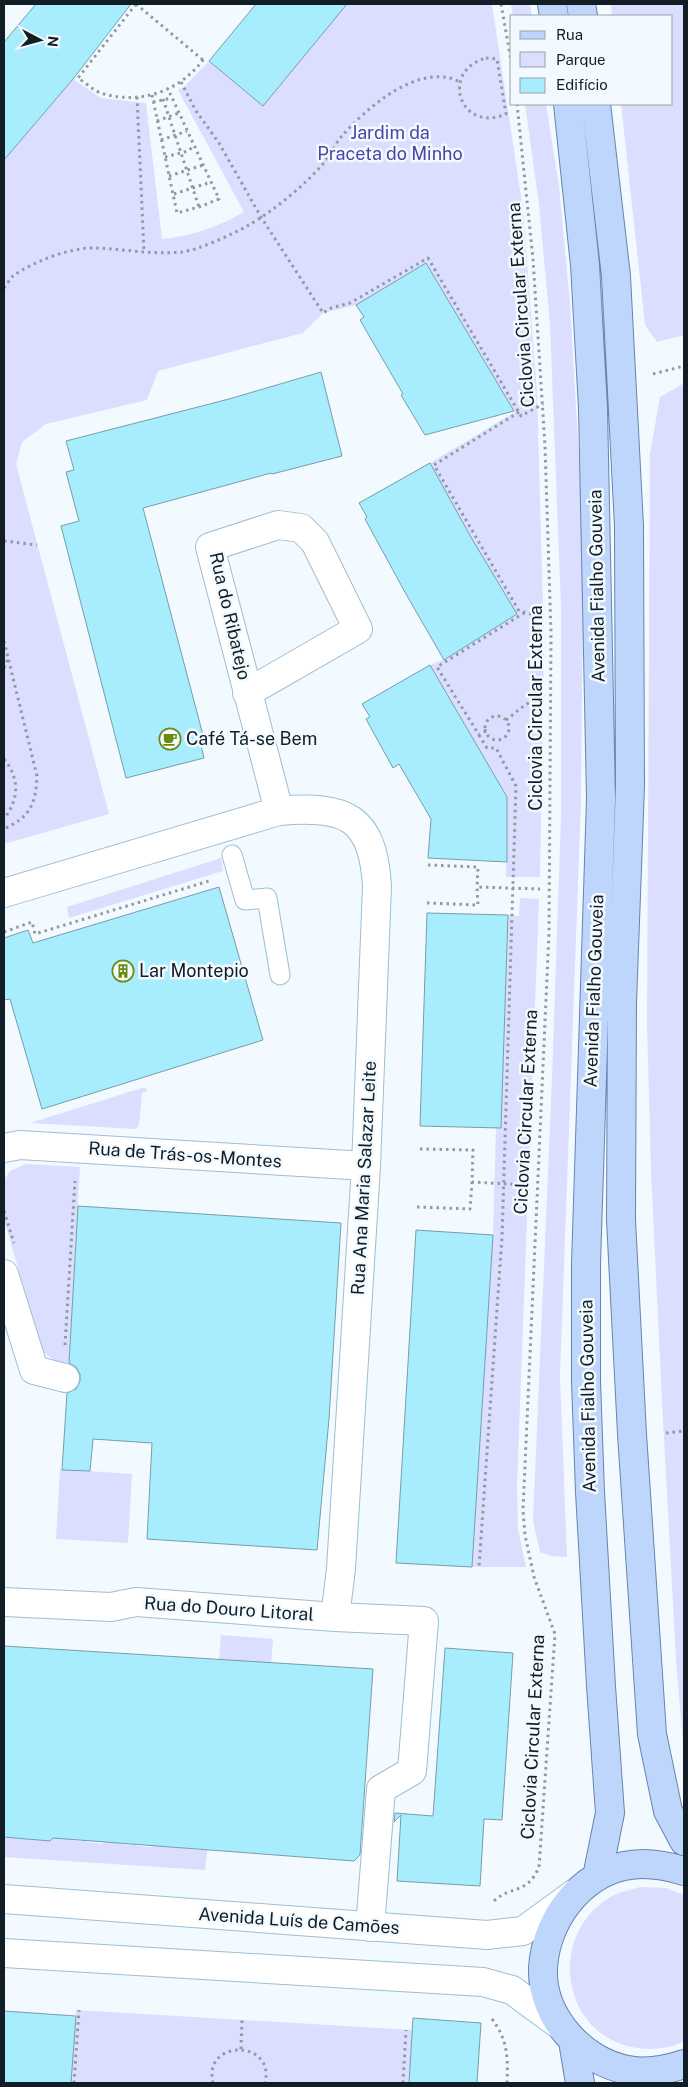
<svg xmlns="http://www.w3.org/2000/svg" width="688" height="2087" font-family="'Public Sans',sans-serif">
	<rect width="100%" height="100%" fill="#f3faff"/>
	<path fill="#dbdefe" d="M347,4h145l31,206 14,182 7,254 -4,231h-34l1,-80 -77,-132 18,-7 69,-44 -45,-75 -42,-76 85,-51 -89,-149 -70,42 -33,8 -20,20 -145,38 -11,29 -101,24 -24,18 -6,22 93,350 -105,30v-684l69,-81 28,19 45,5 16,136c30,-3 56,-12 82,-27l-66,-122 6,-3 25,-26 54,45z
		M511,4h19l2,12h-19z
		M611,4h73v331l-27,7 -12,-17 -24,-221h51v-88h-60z
		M525,104h21l13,82 11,117 9,156 4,128 -2,214 -21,575 7,181 -16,-1 -11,-4 -7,-31 19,-442 9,-263v-208l-11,-284 -11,-119z
		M684,383v1371l-8,-94 -14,-259 -11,-230 -4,-147 3,-570 10,-57z
		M221,858l2,13 -154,47 -2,-11z
		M520,898l19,1 -22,586 1,44 8,38h-54l21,-332 3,-107h5l7,-213 11,1z
		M145,1087l2,4 -5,2 -3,32 -3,4 -106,-6z
		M26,1164l54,3 -11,195 -11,1 -15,-11 -39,-132v-40l6,-9z
		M60,1469l72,5 -4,69 -72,-4z
		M221,1635l52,4 -10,128 -44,-107z
		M71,1831v9l10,1 4,-3 2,4 15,2 5,-5 15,-4 -1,9 10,1 4,-3 2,4 15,1 5,-5 15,-4v9l10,1 3,-3 2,4 15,1 6,-4 -3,24 -201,-13 1,-24 28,3 2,4 15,1 6,-5z
		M640,1887l26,1 18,7v146c-14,8 -31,9 -47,7 -78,-12 -91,-117 -23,-153 8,-4 18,-5 26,-8z
		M76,2010l336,20 -3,53h-338z"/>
	<path fill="#a8edfd" stroke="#759ea8" d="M36,4h95l-58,75 -69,81v-118z
		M256,4h91l-84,102 -54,-45z
		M426,263l88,148 -89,24 -24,-40 2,-1 -43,-74 4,-3 -8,-12z
		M321,372l21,84 -70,18 -1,-1 -128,35 61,231 -4,2 4,17 -78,20 -65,-252 18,-5 -13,-49 8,-2 -8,-29 163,-42z
		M430,463l42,76 45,75 -73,46 -38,-66 -41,-75 2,-2 -8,-14z
		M430,665l77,132v65l-79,-4 3,-39 -32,-55 -6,4 -27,-49 4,-2 -8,-13z
		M219,887l44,153 -221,69 -32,-110 -6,1v-62l24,-8 5,13z
		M427,913l81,2 -7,213 -81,-2z
		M78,1206l263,17 -12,196 -12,131 -170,-11 5,-96 -59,-4 -3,32 -28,-1 5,-77 9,-4 4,-8v-7l-4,-7 -7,-4z
		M416,1230l77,5 -21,332 -76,-4z
		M4,1646l369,23 -13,186 -6,6 -301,-23 -3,3 -46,-4z
		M445,1648l68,5 -11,167 -18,-1 -4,67 -83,-5 4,-66 -7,7 1,-9 38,3z
		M4,2011l72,5 -5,67h-67z
		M413,2018l68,5 -4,60h-68z"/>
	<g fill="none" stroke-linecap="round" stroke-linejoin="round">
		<g stroke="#9dbed3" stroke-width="21">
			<path id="service" d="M232,855l13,45 22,-2 13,77"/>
		</g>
		<g stroke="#9dbed3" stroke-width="30">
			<path id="minor" d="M279,811c66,-6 94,5 98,75l-11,280 -25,403 -6,48
				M4,893l275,-82 -69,-264 68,-22 23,3 14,14 43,87 -111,64
				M4,1148l16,-3 346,21
				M4,1274l30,96 31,8
				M4,1602l107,5 25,-5 199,15 89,4 -12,150 -31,18 -11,138"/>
		</g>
		<g stroke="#9dbed3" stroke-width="30">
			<path id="secondary" d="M4,1899l483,36 36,-4 52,-38
				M4,1953l479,29 29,8 49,36"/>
		</g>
		<g stroke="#6684af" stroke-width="30">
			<path id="primary" d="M552,4l2,12
				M581,4l2,12
				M568,104l17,161 8,143 8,391 -15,465v117l4,111 11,194 9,127 -13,64
				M596,104l20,172 13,250 1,260 -8,217 -1,217 11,214 20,300 16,77 16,30
				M684,1871c-13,-4 -26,-7 -41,-7 -55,0 -97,51 -100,104 -2,48 39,94 85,102 20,4 38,0 56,-6
				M573,2041l7,42"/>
		</g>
		<path stroke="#919aa0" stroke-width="3" stroke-dasharray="2.5 4" stroke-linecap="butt" d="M136,4l-58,74c8,5 17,14 26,16 40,11 79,-5 101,-37
			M136,4l67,56
			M501,4l11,62
			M486,58l11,1 9,55c-46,20 -67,-43 -20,-56z
			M181,82l15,29 23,32 42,74 62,96 8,-5 19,-5 78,-45 93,158 22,-12
			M152,95l25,118 22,-6 20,-8 -51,-110
			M137,97l7,155
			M163,99l36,108
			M153,102l19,-4
			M157,121l22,-8
			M161,140l26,-9
			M165,157l23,-6 6,-5
			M169,176l34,-11
			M174,194l37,-12
			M4,288c3,-4 6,-9 9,-12 19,-14 58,-29 82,-28 29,1 58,7 87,4 17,-2 51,-18 67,-27 24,-14 55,-39 73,-60 7,-8 12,-19 19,-28 25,-29 79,-76 119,-55
			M653,374l31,-8
			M519,412l-85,53 85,146 12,3 13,1
			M4,541l33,4
			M4,641l33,135c-1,28 -7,41 -33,53
			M4,668l4,-9
			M485 728a12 12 0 1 1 24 0a12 12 0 1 1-24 0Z
			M506,720l19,-15 19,-10
			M486,731l-7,4 -42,-68 87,-54
			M479,735l8,13h9l20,38 -14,451 -23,330
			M4,759c16,20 15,40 0,60
			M428,865l50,2 -1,20
			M427,903l51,2 -1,-18 63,2
			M4,932l28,-10 3,12 174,-53
			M420,1149l53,1 -1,32 57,3
			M417,1207l53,2 2,-27
			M4,1211l10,32
			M65,1345l10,-164
			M666,1433l18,-2
			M494,1901c17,-16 33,-6 45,-34l16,-233 -21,-57 -9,-42 -2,-25 26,-577 2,-300 -6,-187 -12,-187 -16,-155
			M492,2019c16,21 16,39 15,64
			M241,2049l1,-29
			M74,2083l5,-73
			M213,2083c-11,-44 63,-44 52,0
			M403,2083l3,-53"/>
		<use href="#service" stroke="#fff" stroke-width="19"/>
		<use href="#minor" stroke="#fff" stroke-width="28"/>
		<use href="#secondary" stroke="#fff" stroke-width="28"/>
		<use href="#primary" stroke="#bed6fb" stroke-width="28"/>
	</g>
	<defs>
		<g id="cafe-ring" transform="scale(1.125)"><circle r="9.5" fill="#f3faff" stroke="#6a8b0f" stroke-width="1.5"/><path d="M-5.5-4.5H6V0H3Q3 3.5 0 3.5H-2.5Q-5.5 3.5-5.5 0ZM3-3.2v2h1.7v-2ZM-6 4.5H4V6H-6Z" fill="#6a8b0f"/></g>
		<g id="building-ring" transform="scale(1.125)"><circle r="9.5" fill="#f3faff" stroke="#6a8b0f" stroke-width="1.5"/><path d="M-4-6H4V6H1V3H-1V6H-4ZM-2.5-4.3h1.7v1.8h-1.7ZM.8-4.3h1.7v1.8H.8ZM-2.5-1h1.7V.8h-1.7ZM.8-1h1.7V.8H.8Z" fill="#6a8b0f"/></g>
	</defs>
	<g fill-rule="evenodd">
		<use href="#cafe-ring" x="170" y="739"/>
		<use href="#building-ring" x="123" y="971"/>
	</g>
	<g text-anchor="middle" stroke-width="5" stroke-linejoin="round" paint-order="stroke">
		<g font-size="18" fill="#4a45a6" stroke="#f3faff">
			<text x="390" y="139">Jardim da<tspan x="390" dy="21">Praceta do Minho</tspan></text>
		</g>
		<g font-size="18" fill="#111e25" stroke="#f3faff">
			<text transform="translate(521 305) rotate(-94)" y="6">Ciclovia Circular Externa</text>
			<text transform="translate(597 586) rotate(-91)" y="6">Avenida Fialho Gouveia</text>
			<text transform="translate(230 616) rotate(77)" y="6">Rua do Ribatejo</text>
			<text transform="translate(536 708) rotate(-90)" y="6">Ciclovia Circular Externa</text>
			<text transform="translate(594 991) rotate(-88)" y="6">Avenida Fialho Gouveia</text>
			<text transform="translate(526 1112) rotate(-87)" y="6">Ciclovia Circular Externa</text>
			<text transform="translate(185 1155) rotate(4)" y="6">Rua de Trás-os-Montes</text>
			<text transform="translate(364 1178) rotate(-87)" y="6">Rua Ana Maria Salazar Leite</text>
			<text transform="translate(588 1396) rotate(-91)" y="6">Avenida Fialho Gouveia</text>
			<text transform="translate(229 1609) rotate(4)" y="6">Rua do Douro Litoral</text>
			<text transform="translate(533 1737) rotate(-87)" y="6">Ciclovia Circular Externa</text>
			<text transform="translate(299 1921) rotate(4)" y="6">Avenida Luís de Camões</text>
		</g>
		<g font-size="18" fill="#111e25" stroke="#f3faff" text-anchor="start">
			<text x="186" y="745">Café Tá-se Bem</text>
			<text x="139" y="977">Lar Montepio</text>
		</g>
	</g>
	<rect width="688" height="2087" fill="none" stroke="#111e25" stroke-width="10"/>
	<rect x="510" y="15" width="162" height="90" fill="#f3faff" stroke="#99a2a8"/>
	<rect x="520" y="31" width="25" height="8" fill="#bed6fb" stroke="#99a2a8"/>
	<text x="556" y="40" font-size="15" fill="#111e25">Rua</text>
	<rect x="520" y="52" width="25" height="15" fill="#dbdefe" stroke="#99a2a8"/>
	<text x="556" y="65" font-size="15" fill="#111e25">Parque</text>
	<rect x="520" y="78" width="25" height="15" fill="#a8edfd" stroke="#99a2a8"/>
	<text x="556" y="90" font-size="15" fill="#111e25">Edifício</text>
	<g transform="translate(40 40) rotate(96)" stroke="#f3faff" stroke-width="4" paint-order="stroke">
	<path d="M0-4L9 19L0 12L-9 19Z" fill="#111e25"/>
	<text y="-8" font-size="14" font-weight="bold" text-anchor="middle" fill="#111e25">N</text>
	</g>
</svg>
